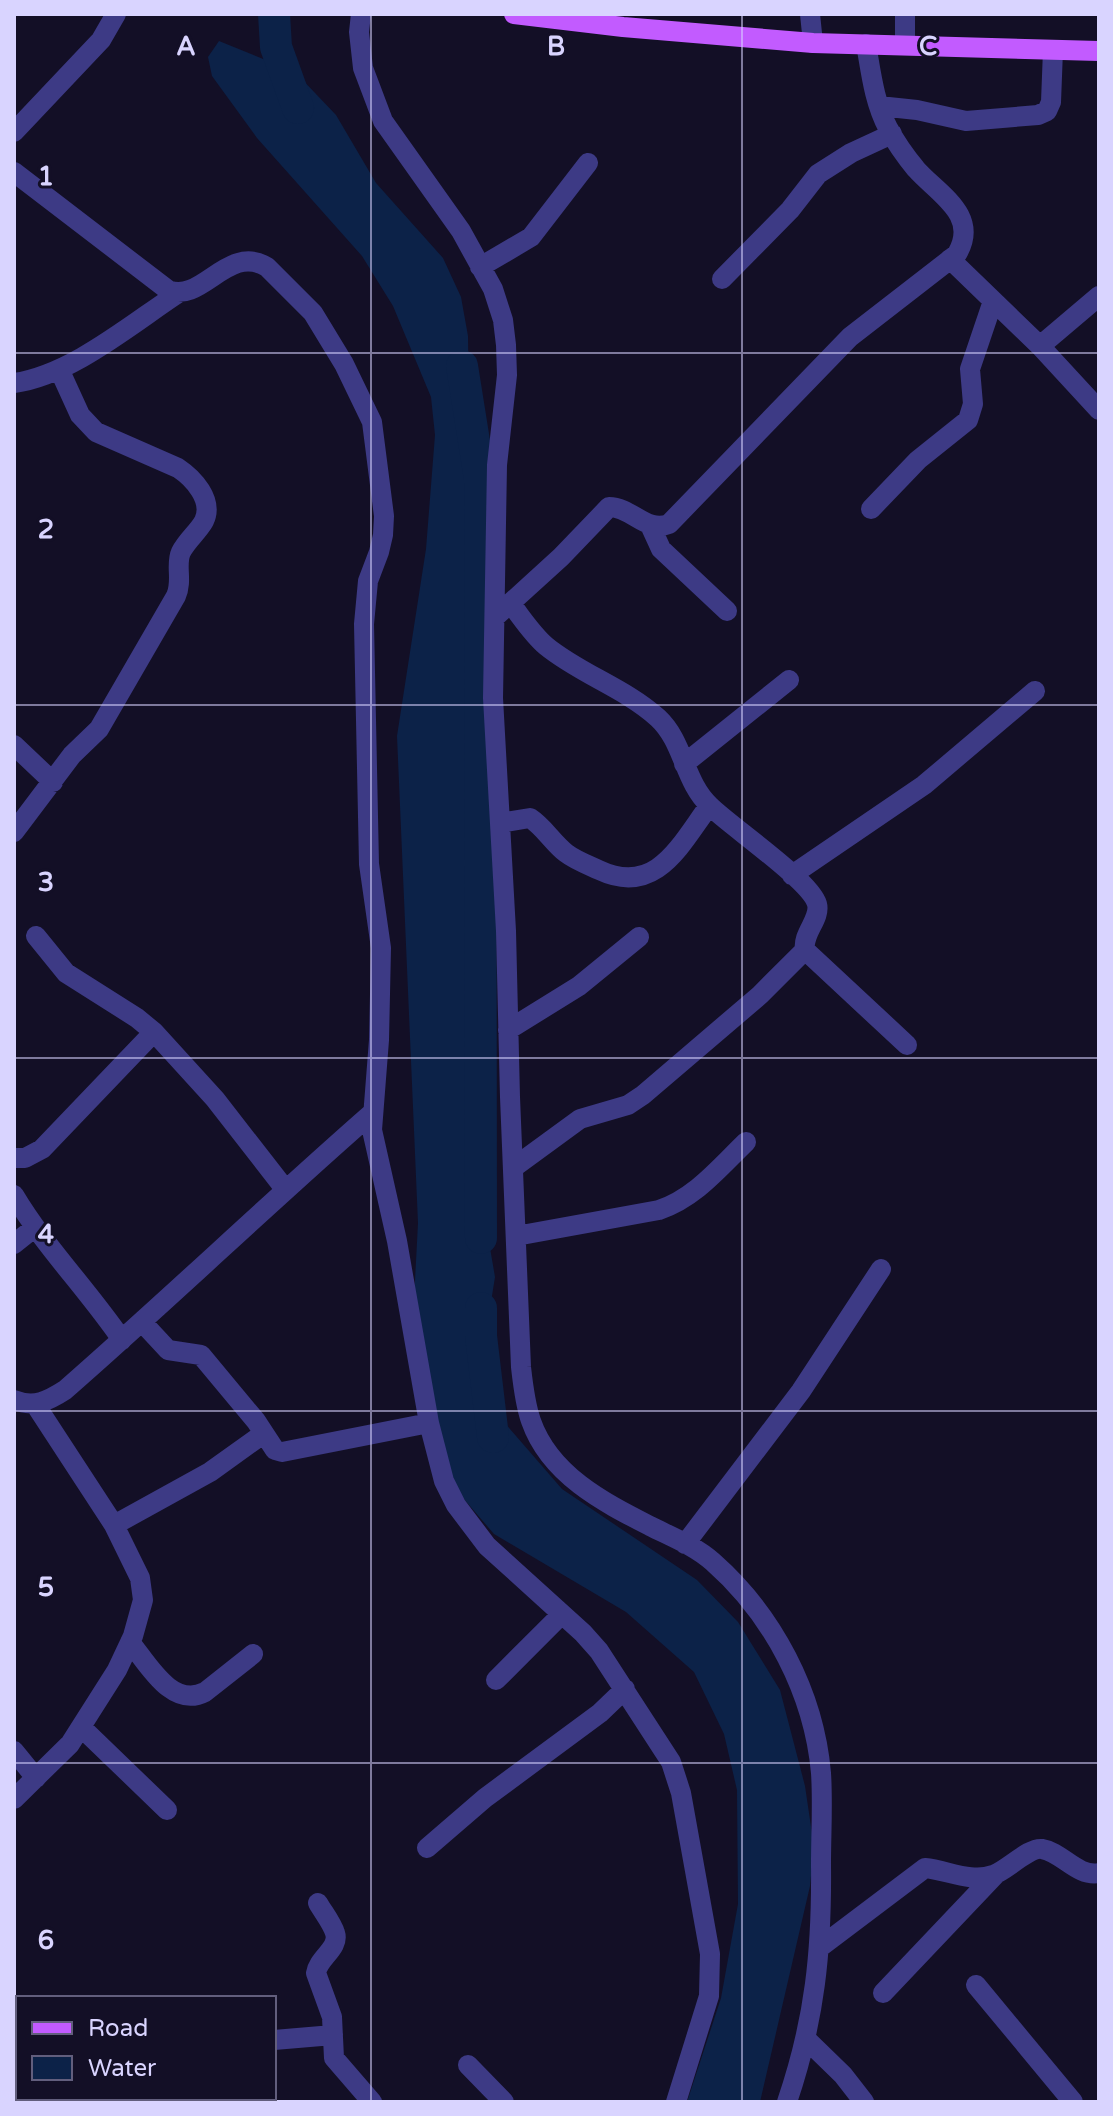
<svg xmlns="http://www.w3.org/2000/svg" width="1113" height="2116" font-family="'Varela Round',sans-serif">
	<rect width="100%" height="100%" fill="#130f26"/>
	<path fill="#0c2248" d="M219,41l76,31 41,43 40,68 67,75 18,39 7,39 10,842 17,99 -16,100 18,37 65,75 135,91 41,42 42,68 25,96 9,61 -4,39 -50,216h-73l34,-104 17,-94 -1,-114 -13,-56 -30,-62 -68,-60 -132,-78 -37,-43 -13,-36 -30,-155 4,-77 -21,-487 29,-187 9,-114 -4,-38 -38,-91 -31,-50 -105,-118 -45,-62 -4,-19z"/>
	<g fill="none" stroke-linecap="round" stroke-linejoin="round">
		<path stroke="#0c2248" stroke-width="32" d="M274,14l2,33 22,61
			M462,366l18,113 1,759
			M481,1308v28l12,101"/>
		<path stroke="#3d3a85" stroke-width="20" d="M361,14l-2,18 4,36 20,53 78,110 32,58 10,31 3,25 1,30 -10,90 -4,233 13,233 4,166 11,270c2,18 4,37 10,54 19,54 72,81 119,105 22,11 45,20 63,36 60,53 101,131 108,211 2,30 0,61 0,91 1,86 -6,156 -34,238
			M810,14l3,29
			M905,14v31
			M879,106l38,4 49,11 72,-6 9,-4 4,-9 2,-52
			M14,132l87,-92 15,-26
			M14,172l154,118c34,14 60,-47 99,-23l46,46 31,51 28,58 12,94 -1,19 -4,17 -11,29 -4,43 5,240 12,84 -2,92 -7,90 25,111 32,182 15,58 12,24 31,41 96,87 16,18 72,111 10,31 29,161 -1,42 -33,106
			M950,259l90,87 59,64
			M480,267l51,-30 57,-74
			M722,279l68,-69 28,-36 33,-21 41,-19
			M1040,346l59,-50
			M14,383c57,-8 116,-58 163,-89
			M871,509l47,-49 50,-40 5,-16 -3,-35 23,-68
			M650,525l11,24 66,62
			M511,604c11,14 21,30 35,42 34,28 79,42 112,72 26,24 26,64 52,88 20,20 101,75 107,98 4,15 -15,29 -12,46l102,95
			M495,617l66,-60 48,-50c23,0 37,26 60,17l181,-187 107,-83c23,-39 -19,-60 -41,-85 -10,-12 -21,-28 -28,-41 -14,-26 -17,-56 -22,-84
			M14,745l39,37
			M684,764l105,-84
			M500,823l30,-5c14,9 22,24 36,35 9,7 22,12 33,17 57,27 81,-25 110,-64
			M14,832l58,-77 27,-26 77,-133c7,-16 -1,-31 5,-44 6,-12 17,-20 23,-31 10,-21 -11,-43 -26,-53l-82,-36 -16,-17 -21,-46
			M792,875l132,-90 111,-94
			M36,936l30,37 71,45 17,14 61,67 70,90
			M508,1030l71,-44 60,-49
			M14,1158h11l17,-9 112,-117
			M513,1168l67,-49 48,-14 15,-10 117,-100 45,-45
			M14,1195c31,52 74,95 108,145
			M516,1236l143,-26c36,-12 60,-42 87,-68
			M14,1244l20,-16
			M142,1322l26,28 33,5 55,66 19,29 7,2 147,-29
			M14,1400c20,8 34,1 51,-10 104,-91 203,-186 307,-277
			M114,1525l96,-53 53,-38
			M685,1544l116,-153 80,-122
			M130,1642c18,22 42,67 75,50l48,-38
			M496,1680l66,-66
			M81,1727l86,83
			M14,1751l22,27
			M14,1799l56,-55 47,-74 16,-34 10,-36 -3,-22 -26,-53 -79,-121
			M427,1848l58,-50 115,-85 25,-24
			M318,1903c5,9 14,20 17,30 5,15 -17,25 -19,40l16,44 2,41 38,44
			M819,1948l106,-80c22,2 46,15 68,7 13,-4 36,-28 49,-26 20,3 35,28 57,24
			M976,1985l97,117
			M883,1993l112,-118
			M274,2040l59,-5
			M807,2040l36,35 21,27
			M468,2065l36,37
			M213,2102l3,-4"/>
		<path stroke="#c25bff" stroke-width="20" d="M514,14l109,13 190,16 286,8"/>
	</g>
	<path fill="none" stroke="#d9d4ff" stroke-width="2" stroke-opacity="0.55" d="M371,14v2088M742,14v2088M14,353h1085M14,705h1085M14,1058h1085M14,1411h1085M14,1763h1085"/>
	<g font-size="26" text-anchor="middle" font-weight="bold" fill="#d9d4ff" stroke="#130f26" stroke-width="6" stroke-linejoin="round" paint-order="stroke">
		<text x="186" y="55">A</text>
		<text x="556" y="55">B</text>
		<text x="928" y="55">C</text>
		<text x="46" y="185">1</text>
		<text x="46" y="538">2</text>
		<text x="46" y="891">3</text>
		<text x="46" y="1243">4</text>
		<text x="46" y="1596">5</text>
		<text x="46" y="1949">6</text>
	</g>
	<rect width="1113" height="2116" fill="none" stroke="#d9d4ff" stroke-width="32"/>
	<rect x="16" y="1996" width="260" height="104" fill="#130f26" stroke="#625e7d" stroke-width="2"/>
	<rect x="32" y="2022" width="40" height="12" fill="#c25bff" stroke="#625e7d" stroke-width="2"/>
	<text x="88" y="2036" font-size="24" fill="#d9d4ff">Road</text>
	<rect x="32" y="2056" width="40" height="24" fill="#0c2248" stroke="#625e7d" stroke-width="2"/>
	<text x="88" y="2076" font-size="24" fill="#d9d4ff">Water</text>
</svg>
